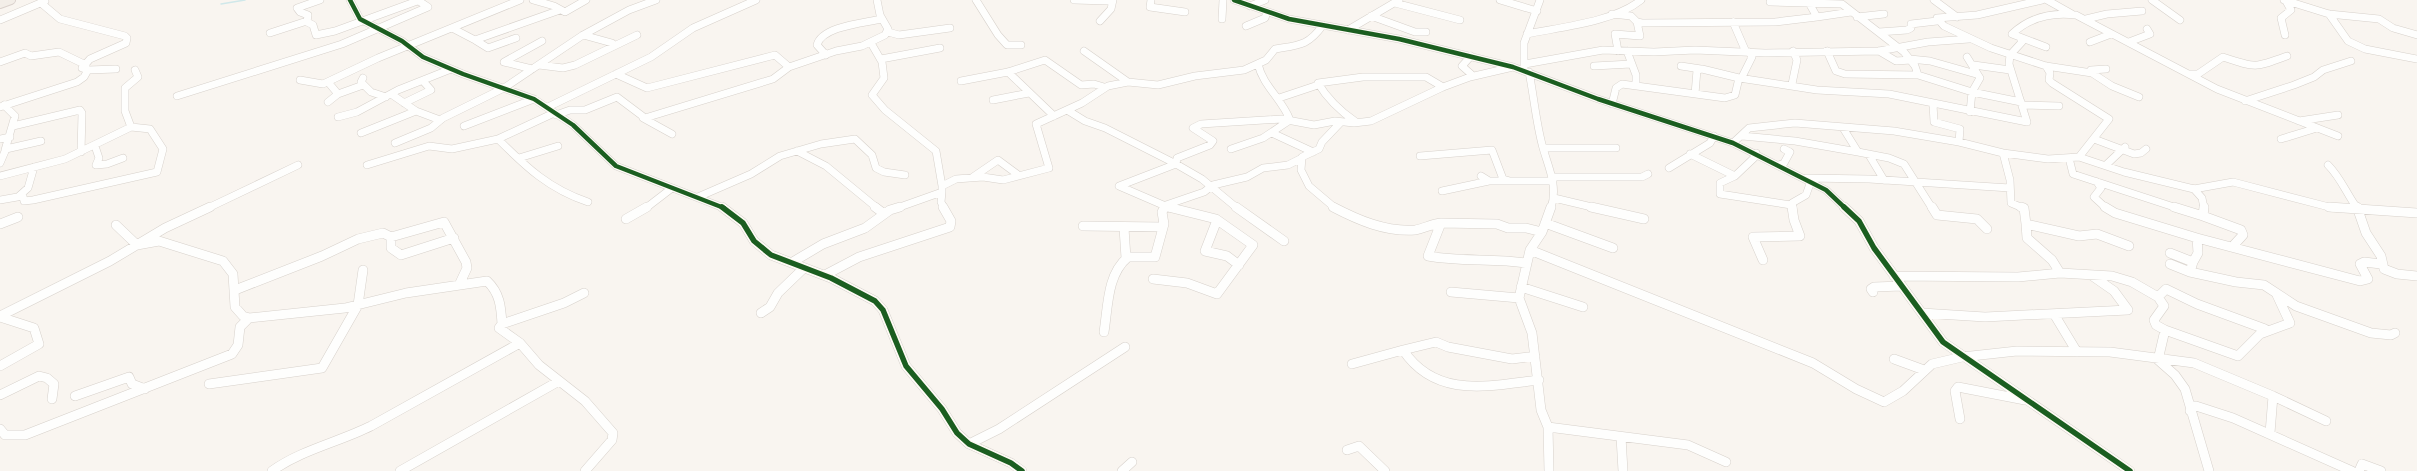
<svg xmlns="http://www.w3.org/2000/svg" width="2417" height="471" font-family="'Archivo Narrow',sans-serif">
	<rect width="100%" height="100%" fill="#f9f5f0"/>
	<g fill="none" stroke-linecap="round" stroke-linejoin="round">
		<path stroke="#d0e8ea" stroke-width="1.5" d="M221,4l24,-4"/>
		<g stroke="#d7d1cb" stroke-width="8">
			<path id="minor-far1" d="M320,0l-23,8 3,4 8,3 -1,7 6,3 3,10 19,-4 85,-31
				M350,0l10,19 42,22 21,16 40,17 71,25 39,26 43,41 108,42
				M533,0l21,6 11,6 21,-12
				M976,0l22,35 9,10h14
				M1074,0l34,1
				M1151,0l-1,7 35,5
				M1234,0l55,19 110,20 114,28 85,32 135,44 93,47 19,18
				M1500,0l37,11
				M1934,0l23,17
				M2042,0l-65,15 -40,3 7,8 47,22 55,18 46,7 20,13 27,11
				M2047,0l25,14
				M2152,0l28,20
				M2284,0l45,14 50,5 14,9 24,7
				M1770,2l72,2 62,48 11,14 3,9
				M1395,3l65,17
				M1250,6l15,-6
				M1612,14l19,2 6,6 5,1 133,-1 42,-5 -8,-14
				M2329,14l19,27 17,8 52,10
				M1371,16l44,16h11
				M1817,17l34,-5
				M1857,17l27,-3
				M1222,19l1,-19
				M2086,19l21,-5 35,-3
				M0,20l45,-19
				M1100,21l11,-12 2,-9
				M1733,22l13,30
				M1246,26l19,-8 2,-6
				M452,28l23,12 85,-30
				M1348,30l51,-30
				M888,32l11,3 51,-7
				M1879,32l28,-2 4,-2v-4l26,-3
				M270,33l37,-12
				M1527,34c34,-7 87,-12 114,-34
				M583,35l29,8
				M2285,35l-4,-17 10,-8 -5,-9
				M475,40l13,8 28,-10
				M2090,42l21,-8
				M2129,42l21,-8 -3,-5
				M871,43l11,19 2,16 -12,17 13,15 51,41 6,35
				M2046,47l-34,-13c18,-17 40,-22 64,-19l141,74 121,47
				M1084,51l44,31
				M1618,51l-3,-17 25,2 -3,-14
				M1627,51l9,24v10
				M1827,51l9,20 9,3 73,1 54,17 49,10
				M1879,51l17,10 15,-1
				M826,55l-9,-10c5,-19 48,-22 64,-26
				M1967,57l13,21 -8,14 -2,20
				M881,59l59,-11
				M1910,59l20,2 46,13
				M0,62l25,-9 6,3 28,-4 27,13
				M1525,64l78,-14 51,2 41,-2 70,3 114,-2 49,-9 41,-3
				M539,65l24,3 12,-3 62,-30
				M1974,65l36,5
				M1594,66l37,-2
				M1681,66l20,3
				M2046,66l4,7 -1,7 3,3 57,36 -30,38
				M1524,68v-25l16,-43
				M532,69l-28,-7 38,-21
				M88,70l28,-1
				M2091,70l15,-1
				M1008,72l46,44
				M1529,72c5,25 7,51 14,76 6,21 15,38 8,60
				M616,74l31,14 128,-33 14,12
				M2189,74h9l25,-17c33,11 32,11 64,-1
				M1470,77l1,-3 -9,-8 9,-10
				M1742,77l10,-20 -3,-5
				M363,78l-2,4 10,10 15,5
				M300,80l23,4 55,-26 142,-58
				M961,81l47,-9 37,-12 36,25 13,-1 10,3
				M328,82l10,12 -10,8
				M1792,84l5,-24 -4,-9
				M338,94l25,-9
				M391,94l25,17 24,9
				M1695,94l2,-24 5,-1 37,9 78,12 72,4 138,28 -18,-58 1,-9 12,-13 -1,-2
				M177,96l165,-52 86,-37 -9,-6
				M1279,98l39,-13
				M993,100l36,-7
				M2245,101l49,-16 20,-8 9,-7 28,-9
				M404,103l27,-13 -8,-9
				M1612,104l4,-16 6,-4 103,14 10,-3 4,-17
				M1933,104l1,18 26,7 -1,13
				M4,105l11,11 -10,34
				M2023,105l36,1
				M0,107l77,-25 7,-5 4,-7 -6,-2 8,-9 36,-16 1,-5 -2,-2 -65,-17 -19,-16
				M548,107l103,-50 42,-29 63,-28
				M1067,110l18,11 20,7 71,36 1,-6 33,-13 3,-4 -20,-13 8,-4 81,-5 32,6 21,-4 19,2 17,-2 72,-34 27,-10 43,-10
				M554,113l-56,26c28,28 51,50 90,63
				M556,115l14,-5h15l32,-13 28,21 128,-39 16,-12 47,-16 26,-5 23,-11 3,-6 -8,-14 -3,-15
				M338,117l19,-5 41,-22 53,-21
				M643,118l29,16
				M2299,121l39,-6
				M1356,122c-16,-11 -28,-22 -38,-39l45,-6h63l17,10
				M13,126l67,-16 2,3 -1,39
				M464,126l70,-27
				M131,127l-6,-16v-23l13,-11 -3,-7
				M1843,128l15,24 31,6 15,6 28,44
				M361,133l55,-22
				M1272,133l41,19
				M1742,136l53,5 63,11
				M0,139l10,-2
				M2094,139l40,15 7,-1 5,-4
				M2281,139l36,-11
				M395,143l36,-15 12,-10 61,-30 79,-53 46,-25 27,-10
				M1733,143l16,-15 46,-5 99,8 65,11 44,11 45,6 31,-2 45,15 70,17 39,-7 100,26
				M95,146l4,12 -3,7 11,-1 16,-6
				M1543,148h73
				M1231,149l32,-11 27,-18c-8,-21 -27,-34 -32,-56
				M797,151l29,15 51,42
				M1756,153l-1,4 -20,19 -15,7v11l71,11
				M2003,153l7,27 1,23 12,5
				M1690,154l45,22
				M1869,155l15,25
				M1420,156l72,-6 11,29 7,2
				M519,158l39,-12
				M2069,158l4,16 104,34
				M0,163l6,-14 35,-8
				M367,165l62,-19 23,3 46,-10
				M1779,165l5,-2 6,-11 -6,-3
				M2106,165l19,-18
				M2328,165c13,13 18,28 29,43
				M1669,168l41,-25 4,-7
				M0,176l65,-17 66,-32 19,2 13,20 -6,23 -124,28 -9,1 -1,-5 -23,4
				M1481,176l8,5h64
				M973,177l25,-17 19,14
				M1553,177h89l6,-3
				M1806,178l63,1 141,9
				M2097,182l4,6 -7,9 12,11
				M2194,189l8,9 2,10
				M1442,191l47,-10
				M942,192l-1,10 3,6
				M19,196l9,-8 6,-21
				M698,197l53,-23 29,-18 41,-12 34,-5 17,16 4,13 8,4 21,3
				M1554,198l42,10
				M208,208l90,-43
				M646,208l26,-20
				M897,208l45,-16v-6l14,-7 27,-2 20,3 46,-12 -13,-44 46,-21 26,-17 20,-4 30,3 37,-9 49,-6 22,-10 9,-11c24,-4 33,-3 48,-24
				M1164,208l2,-3 38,-13 9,-7 34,-8 16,-9 25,-3 14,-7
				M1170,208l-51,-22 57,-22 26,15 35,29
				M1335,208l-26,-22 -8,-16 1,-13 17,-8 3,-7 19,-20
				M1793,208l-1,-5 14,-8 5,-14"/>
		</g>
		<g stroke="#d7d1cb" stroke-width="10">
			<path id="minor" d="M722,207l21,16 11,18 17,14 60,23 44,23 8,9 23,56 36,43 15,24 12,11 42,19 11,8
				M875,207l8,6
				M1236,207l48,34
				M1333,207c25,13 52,25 82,23 8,-1 16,-6 26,-7
				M1591,207l53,12
				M1844,207l15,14 15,27 69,94 187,129
				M1932,207l5,8 40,4 10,10
				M2021,207l3,1 2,16 53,12 18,-2 32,12
				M2105,207l10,6 82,25 163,43 8,-2 -8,-15 4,-2 17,2
				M2174,207l29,9
				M2204,207l-1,9 38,14 2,5 -11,12
				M2329,207l88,6
				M2357,207l9,26 15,23 3,13 13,5 20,2
				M626,219l21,-12
				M1217,220l-12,31 22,5 12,9
				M1545,223l68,25
				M0,224l18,-7
				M116,225l21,20
				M1083,226l80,1
				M1124,228l2,30
				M391,237v11l10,7 53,-17
				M137,245l22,-4 64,20 10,13 2,33 8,9 6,2 96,-10 61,-15 81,-12c13,12 14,26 15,43l-3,4 21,15 19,22 46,36 28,32 -1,7 -27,31
				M1530,250l283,113 43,26 28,13 19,-11 29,-27 30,-7 55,-6 93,1 84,11 79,33
				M2170,253l23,9 -3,10 46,10 28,3 32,21 75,27 20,2 4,-2
				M1763,260l-10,-23 47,-1 -6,-16 -2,-13
				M2193,262l5,-9 -1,-15
				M791,263l32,-19 42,-16 25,-18 10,-3
				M1526,263c-33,-5 -66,-1 -98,-7l13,-33 56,1 11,4h18l16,4
				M2170,264l20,8
				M2060,273l52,3 20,6 26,15
				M825,275l34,-18 91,-30 1,-6 -8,-14
				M2091,275l23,16 14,19
				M1894,276l124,1 42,-4 -8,-13 -25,-22 -1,-14
				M1153,279l34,4 30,11 36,-49 -37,-26 -48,-12
				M1521,287l62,20
				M235,290l87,-34 36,-17 25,-6 8,4 53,-15 22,40 1,6 -7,15
				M1451,292l68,6
				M1873,292l-2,-3 3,-2 28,-1
				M761,313l9,-6 8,-14 26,-25
				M1922,313l63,4 143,-7
				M2054,314l23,38
				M0,316l110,-55 55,-33 45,-21
				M0,317l34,11 5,16 -39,22
				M502,324l62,-21 20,-10
				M2165,330l73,26 22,-22 30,-11 -13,-28
				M1104,332c4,-25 3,-58 24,-75h27l9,-33 -2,-12 3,-5
				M1403,350l33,-8 12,5 64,12 23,-3
				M1894,359l30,11
				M1352,364l51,-14c33,49 85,36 136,30
				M209,384l113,-16 36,-63 5,-35
				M0,395l39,-19 8,2 7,6 -2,15
				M75,396l54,-19 3,7 13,5
				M2190,411l3,-5h3l37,12 119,53
				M1960,419l-5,-28 3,-4 67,13
				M1548,427l140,18 38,17
				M0,429l5,6h20l207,-81 6,-9 2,-18 9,-9
				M2270,433l3,-37 53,25
				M1621,437l2,34
				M969,444l30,-15 126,-82
				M1347,450l12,-4 26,25
				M272,471c29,-21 67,-29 99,-45l149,-83
				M400,471l159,-90
				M1122,471l10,-9
				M1549,471l-1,-44 -7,-17 -9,-77 -13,-35 11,-48 12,-18 9,-25
				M2209,471l-24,-82 -10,-14 -17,-15 7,-30 -9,-5 -2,-5 10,-14 -6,-9 8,-8 31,15 68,25
				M2359,471l3,-7 19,7"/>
		</g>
		<g stroke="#dad1cc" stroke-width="10">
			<path id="major" d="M0,4l11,-4"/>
		</g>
		<use href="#minor-far1" stroke="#fefefd" stroke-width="7"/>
		<use href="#minor" stroke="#fefefd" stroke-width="9"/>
		<use href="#major" stroke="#f3eee8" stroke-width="8"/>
		<g stroke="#fffaf3" stroke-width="6">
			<path id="cycleway-far1" d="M350,0l10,19 42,22 21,16 40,17 71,25 39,26 43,41 108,42
				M1234,0l55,19 110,20 114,28 85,32 135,44 93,47 19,18"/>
		</g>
		<g stroke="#fffaf3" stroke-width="8">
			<path id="cycleway" d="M722,207l21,16 11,18 17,14 60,23 44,23 8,9 23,56 36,43 15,24 12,11 42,19 11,8
				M1844,207l15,14 15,27 69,94 187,129"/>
		</g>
		<use href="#cycleway-far1" stroke="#1b5e20" stroke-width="4.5"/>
		<use href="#cycleway" stroke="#1b5e20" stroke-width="5.5"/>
	</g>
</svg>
